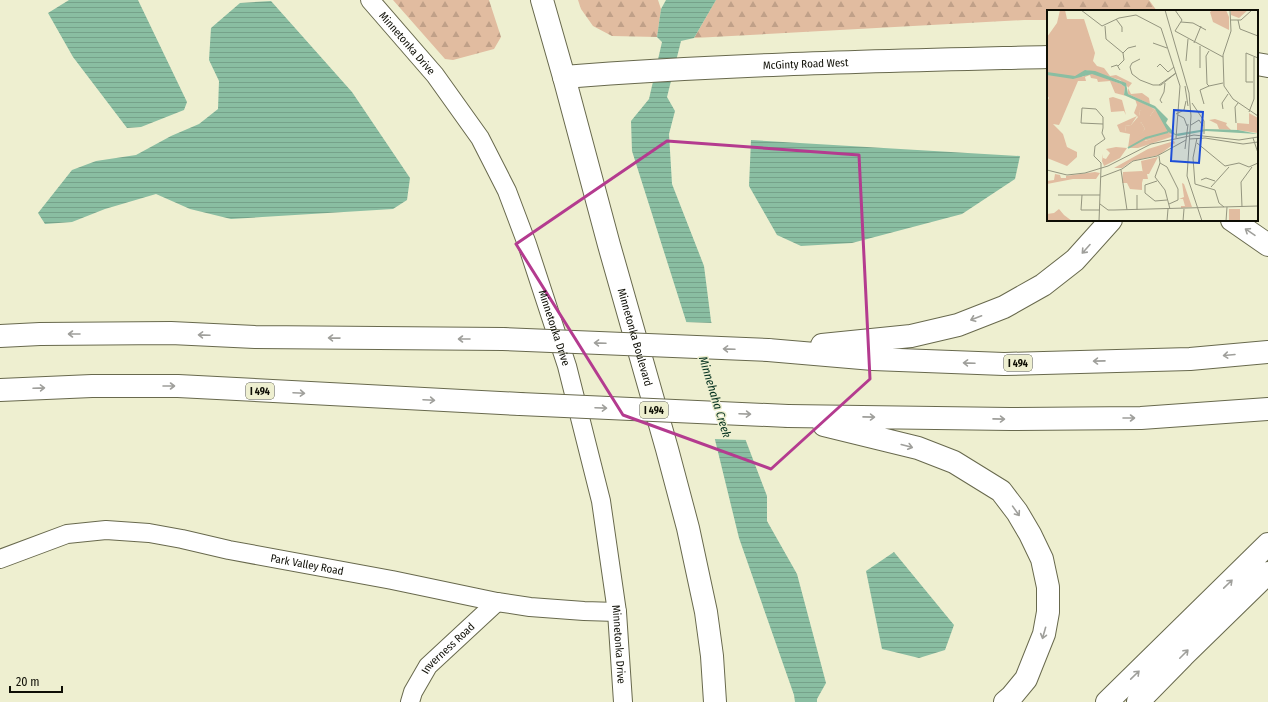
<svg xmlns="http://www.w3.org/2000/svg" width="1268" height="702" font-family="'Fira Sans Condensed',sans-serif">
	<defs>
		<pattern id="forest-firs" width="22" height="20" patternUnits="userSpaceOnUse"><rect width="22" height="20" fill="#e1bca0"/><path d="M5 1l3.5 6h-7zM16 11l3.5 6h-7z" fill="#c0a088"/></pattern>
		<pattern id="water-rules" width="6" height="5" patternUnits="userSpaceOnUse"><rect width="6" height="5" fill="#8abea2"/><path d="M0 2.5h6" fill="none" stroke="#76a28a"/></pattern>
	</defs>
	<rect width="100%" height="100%" fill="#eeefd0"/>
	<path fill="url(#forest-firs)" d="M393,0h96l12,37 -7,12 -41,11 -8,-1z
		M578,0h80l3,9 -4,28 -45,-1 -19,-10 -12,-17z
		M716,0h433l8,11h-109v9h-24l-330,18z"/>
	<path fill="url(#water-rules)" d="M69,0h69l49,102 -3,8 -43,17 -14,1 -54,-71 -25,-44z
		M666,0h50l-22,38 -13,3 -14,56 8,14 -6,23 3,50 32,82 7,55 35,120 21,55v25l30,53 29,109 -9,16v3h-22l-1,-7 -55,-157 -53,-217 -54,-170 -1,-30 18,-22 13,-57 -5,-5 4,-28z
		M271,1l81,91 58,86 -3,22 -14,9 -162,10 -41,-10 -34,-15 -51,15 -33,13 -27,2 -7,-11 34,-43 24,-9 40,-6 35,-19 28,-12 19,-15 1,-28 -10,-21 2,-32 29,-25z
		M751,140l269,16 -5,23 -53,35 -110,29 -51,3 -24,-11 -28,-49z
		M894,552l60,73 -9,25 -26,8 -37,-9 -16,-78z"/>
	<path fill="#eeefd0" d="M685,322l28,1 35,117 -35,-1z"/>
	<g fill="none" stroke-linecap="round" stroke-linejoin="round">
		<g stroke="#68694d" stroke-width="20">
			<g id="minor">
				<path id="s1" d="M370,0l65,75 45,63 27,53 20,53 40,122 34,135 16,111 6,90"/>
				<path id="s2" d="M0,559l67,-25 39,-4 43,3 33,6 47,11 163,30 105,22 33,5 54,4 33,1"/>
				<path id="s3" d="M410,702l3,-10 15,-26 69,-64"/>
			</g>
		</g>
		<g stroke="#68694d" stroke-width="24">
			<g id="major">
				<path id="s4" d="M542,0l22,77 45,168 58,204 21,79 18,84 6,44 3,46"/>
				<path d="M1257,64l11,2"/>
				<path id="s5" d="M564,77c161,-13 323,-16 484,-20"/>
			</g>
		</g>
		<g stroke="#68694d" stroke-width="24">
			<path id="highway" d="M1232,220l36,25
				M0,336l40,-2 131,-1 84,4 248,2
				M822,345l89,-9 47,-11 46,-18 39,-22 32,-25 36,-40
				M768,350l105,9 131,5 186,-5 78,-7
				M0,390l92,-4h86l342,18
				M788,416l222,3 131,-1 127,-9
				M824,425l94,23 36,14 47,29 16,21 13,22 12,25 6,28v25l-4,22 -18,45 -14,17 -7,6
				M1107,702l161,-158
				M1138,702l45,-46 85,-83"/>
		</g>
		<use href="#minor" stroke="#fff" stroke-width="18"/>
		<use href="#major" stroke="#fff" stroke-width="22"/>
		<use href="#highway" stroke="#fff" stroke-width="22"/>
		<g stroke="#68694d" stroke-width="24" stroke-linecap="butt">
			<path id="highway-bridge" d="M503,339l265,11
				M520,404l268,12"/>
		</g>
		<use href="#highway-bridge" stroke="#fff" stroke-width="22"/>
	</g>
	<defs><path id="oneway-shaft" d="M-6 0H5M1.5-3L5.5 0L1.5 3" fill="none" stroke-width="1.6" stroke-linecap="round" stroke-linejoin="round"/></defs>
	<g stroke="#9f9f9b">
		<use href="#oneway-shaft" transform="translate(1250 232) rotate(-146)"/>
		<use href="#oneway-shaft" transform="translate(1086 249) rotate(132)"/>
		<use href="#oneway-shaft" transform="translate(976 318) rotate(159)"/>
		<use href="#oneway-shaft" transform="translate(74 334) rotate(180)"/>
		<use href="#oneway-shaft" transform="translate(204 335) rotate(-178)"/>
		<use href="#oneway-shaft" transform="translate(334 338) rotate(-179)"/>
		<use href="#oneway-shaft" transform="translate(464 339) rotate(-180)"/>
		<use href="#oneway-shaft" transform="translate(600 343) rotate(-178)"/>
		<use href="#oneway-shaft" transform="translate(729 349) rotate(-178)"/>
		<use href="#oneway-shaft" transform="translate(1229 355) rotate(175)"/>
		<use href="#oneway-shaft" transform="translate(1099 361) rotate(179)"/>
		<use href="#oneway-shaft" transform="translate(969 363) rotate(-178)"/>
		<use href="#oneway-shaft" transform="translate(169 386)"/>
		<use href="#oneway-shaft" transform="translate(39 388) rotate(-2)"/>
		<use href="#oneway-shaft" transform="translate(299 393) rotate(3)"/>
		<use href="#oneway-shaft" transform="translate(429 400) rotate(3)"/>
		<use href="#oneway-shaft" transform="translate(601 408) rotate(2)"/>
		<use href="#oneway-shaft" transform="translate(745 414) rotate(2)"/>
		<use href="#oneway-shaft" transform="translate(869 417) rotate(1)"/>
		<use href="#oneway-shaft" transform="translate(1129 418)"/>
		<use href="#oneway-shaft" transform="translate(999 419) rotate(1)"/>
		<use href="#oneway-shaft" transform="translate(907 446) rotate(15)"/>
		<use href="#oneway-shaft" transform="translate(1016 511) rotate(55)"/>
		<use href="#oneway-shaft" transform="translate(1228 584) rotate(-44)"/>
		<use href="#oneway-shaft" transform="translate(1044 633) rotate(106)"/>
		<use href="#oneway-shaft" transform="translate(1184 654) rotate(-45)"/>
		<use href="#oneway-shaft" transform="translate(1135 675) rotate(-44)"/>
	</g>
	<path fill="none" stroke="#b43b8f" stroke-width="3" stroke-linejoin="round" d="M667,141l192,14 11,224 -99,90 -148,-54 -107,-171z"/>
	<g text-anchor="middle" stroke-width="3" stroke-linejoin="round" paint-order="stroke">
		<g fill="#eeefd0" stroke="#515242" stroke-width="1">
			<rect x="1004" y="355" width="28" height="16" rx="3"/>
			<rect x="246" y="383" width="28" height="16" rx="3"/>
			<rect x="640" y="402" width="28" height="16" rx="3"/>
		</g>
		<g font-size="10" font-weight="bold" fill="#0e0e05">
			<text x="1018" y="367">I 494</text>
			<text x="260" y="395">I 494</text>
			<text x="654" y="414">I 494</text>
		</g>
		<g font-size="11" fill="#0e0e05" stroke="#eeefd0">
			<text dy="4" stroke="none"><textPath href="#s1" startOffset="57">Minnetonka Drive</textPath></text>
			<text dy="4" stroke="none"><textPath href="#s5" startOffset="242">McGinty Road West</textPath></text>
			<text dy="4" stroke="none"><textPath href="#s1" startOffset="381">Minnetonka Drive</textPath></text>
			<text dy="4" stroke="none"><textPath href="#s4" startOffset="350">Minnetonka Boulevard</textPath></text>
			<text dy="4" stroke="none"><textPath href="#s2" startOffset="315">Park Valley Road</textPath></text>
			<text dy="4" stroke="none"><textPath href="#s1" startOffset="705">Minnetonka Drive</textPath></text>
			<text dy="4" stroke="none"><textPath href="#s3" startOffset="67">Inverness Road</textPath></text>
		</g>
		<g font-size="12" font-style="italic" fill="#05321f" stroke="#eeefd0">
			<text transform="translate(715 397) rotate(73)" y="4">Minnehaha Creek</text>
		</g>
	</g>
	<g transform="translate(1047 10)">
		<rect width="211" height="211" fill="#eeefd0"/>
		<path d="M66,87l9,3 4,15 -2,-4 -13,1 -2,-14zM202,103l9,5v15l-21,-3v-7l12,1zM95,161l5,3 1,5h-5l-1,4h-20l1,-11z" fill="#e1bca0"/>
		<path d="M102,97l6,2 -5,7h-10l-1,-5zM90,106l-6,9 -6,1 1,6h9l6,-10 4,7 -3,4 3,8 22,-7 7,2 -36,12h-10l2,-14 -10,-2 -3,-7zM127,131l1,2 -16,12 -27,6 -10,7h-8l34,-19zM111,147l-9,17h-6l-2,-13zM48,162l5,1 -4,6h-23l-26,5v-3l7,-1 1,-6 5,1 1,3h5v-2zM80,173h15v7l-12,-1zM135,173l2,1 8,23 -11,1v-2h4l-2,-7h-4l5,-2zM12,199l5,6 8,6h-25v-7l7,-1z" fill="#e1bca0"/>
		<path d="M13,0h5l2,9h17l11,34 -2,8 4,5 7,2 6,8 6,-1 16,8 -4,5 3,6 11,-1 7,5 1,6 -22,-10v-7l-8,-7 -34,-10 -4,7 7,-3h6l26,10 4,3 -1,8 6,2 -15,-4 -5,-12 -12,1 -1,-3 -6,-1 -1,-3 -5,2 1,4h-8l-17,40 -2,4 -6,-1 10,10 4,13 10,5v5l-10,9 -20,-8v-57l2,-3 -2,-3v-58l10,-14zM166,0h13l3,7v13l-16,-8 -3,-10zM184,0h17l-9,8 -8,-3zM88,89l18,9 -14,3 1,5h10l5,-7 18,25 -34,8v-6l6,-7 -4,-7 -3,10h-12l-1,-6 6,-1 7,-8 -4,-4 3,-8zM168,109l12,4 -1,2 5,5h5l-30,-1h13l-2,-5 -8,-4zM69,137l11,1 -7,10 -16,8 -2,-5 1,-7v4l3,1 4,-6 -4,-4z" fill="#e1bca0"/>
		<path d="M182,199h11v12h-11z" fill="#e1bca0"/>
		<path d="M38,60l10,1 31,12 2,11 27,12 13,13 -2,4 9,11 31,-5 32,1 20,4 -52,-3 -28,5 -10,-4 -13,-23 -31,-14 1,-8 -4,-3 -29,-10 -19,5 -26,-4v-3l28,4z" fill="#8abea2"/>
		<path fill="none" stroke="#8abea2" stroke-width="2" d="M81,138l18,-10 22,-6"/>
		<path fill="none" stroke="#94957f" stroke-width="1" d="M34,0l21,16 17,-8 17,-3 25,13 19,58 -4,52M118,0l24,83 2,23 -4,60 15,45M128,0l7,10 -7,11 48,26M183,0l1,21 -8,24 1,31 9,13 25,17M69,9l6,8v5M184,10h10l11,-10M191,10l2,9 18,7M134,12l12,1 13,7M58,16l1,13 17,14 1,7 -6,6M106,33l14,5M147,33l7,-17M162,41l-3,5 1,28 2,2 14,-3M76,43l5,-5 8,-2M93,49l-8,4 -2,4 2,7 8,6 13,5h8l15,-12 -17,12M139,51l2,-22M64,57l6,-2 3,5M110,57l3,-3 8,8 6,-5M153,58v-22M206,72h-7v-29l12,5M138,76l3,20M115,93l-2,-3 4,-8 1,-9M145,93l12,18v13M157,94l-4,-14 9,-4M176,99l-1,-6 6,-9M202,102l5,-13v-42M129,104l8,-4 2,-9M131,105l6,3 3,8M189,113l-1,-16 3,-4M144,115l8,-5 4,6M150,128l-4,20 2,26 20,6 4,13 5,4M206,128l5,15M143,129l15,-1 38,6 15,-2M150,133l28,23 14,-3 10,4 9,-4M138,139l3,-25M112,146l1,7 -5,14 10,13 5,19M113,153l7,4 11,22v11l-9,4M54,158v-5l-7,-7 1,-10 10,-7 -3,-6 1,-5v-11l-1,-1 -6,-7 -14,-1 -1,15 22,1M0,160l20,5 18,-2 23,-7 43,-22 43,-9 45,5 19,-3M74,160l6,40M54,167l21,-8 11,-8 24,-5 29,-16M154,170l5,-2 9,3M110,171l-12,4v8l10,8 12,-1M164,177l18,-20M11,185h42M35,185l-1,15h19M53,194l8,6h6l144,-4M195,197l-1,-25 11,-15M90,200v-15M52,211l2,-53M120,211l1,-12M136,211l1,-12M179,211l1,-14"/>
		<path fill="#1d4ed8" fill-opacity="0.15" stroke="#1d4ed8" stroke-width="2" d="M127,100l29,2 -4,51 -28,-2z"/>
		<rect width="211" height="211" fill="none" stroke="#0e0e05" stroke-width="2"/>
	</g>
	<path d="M10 686v6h52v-6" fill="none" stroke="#0e0e05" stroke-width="2"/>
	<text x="16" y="686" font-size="12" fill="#0e0e05" stroke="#eeefd0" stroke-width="3" paint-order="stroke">20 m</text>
</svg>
